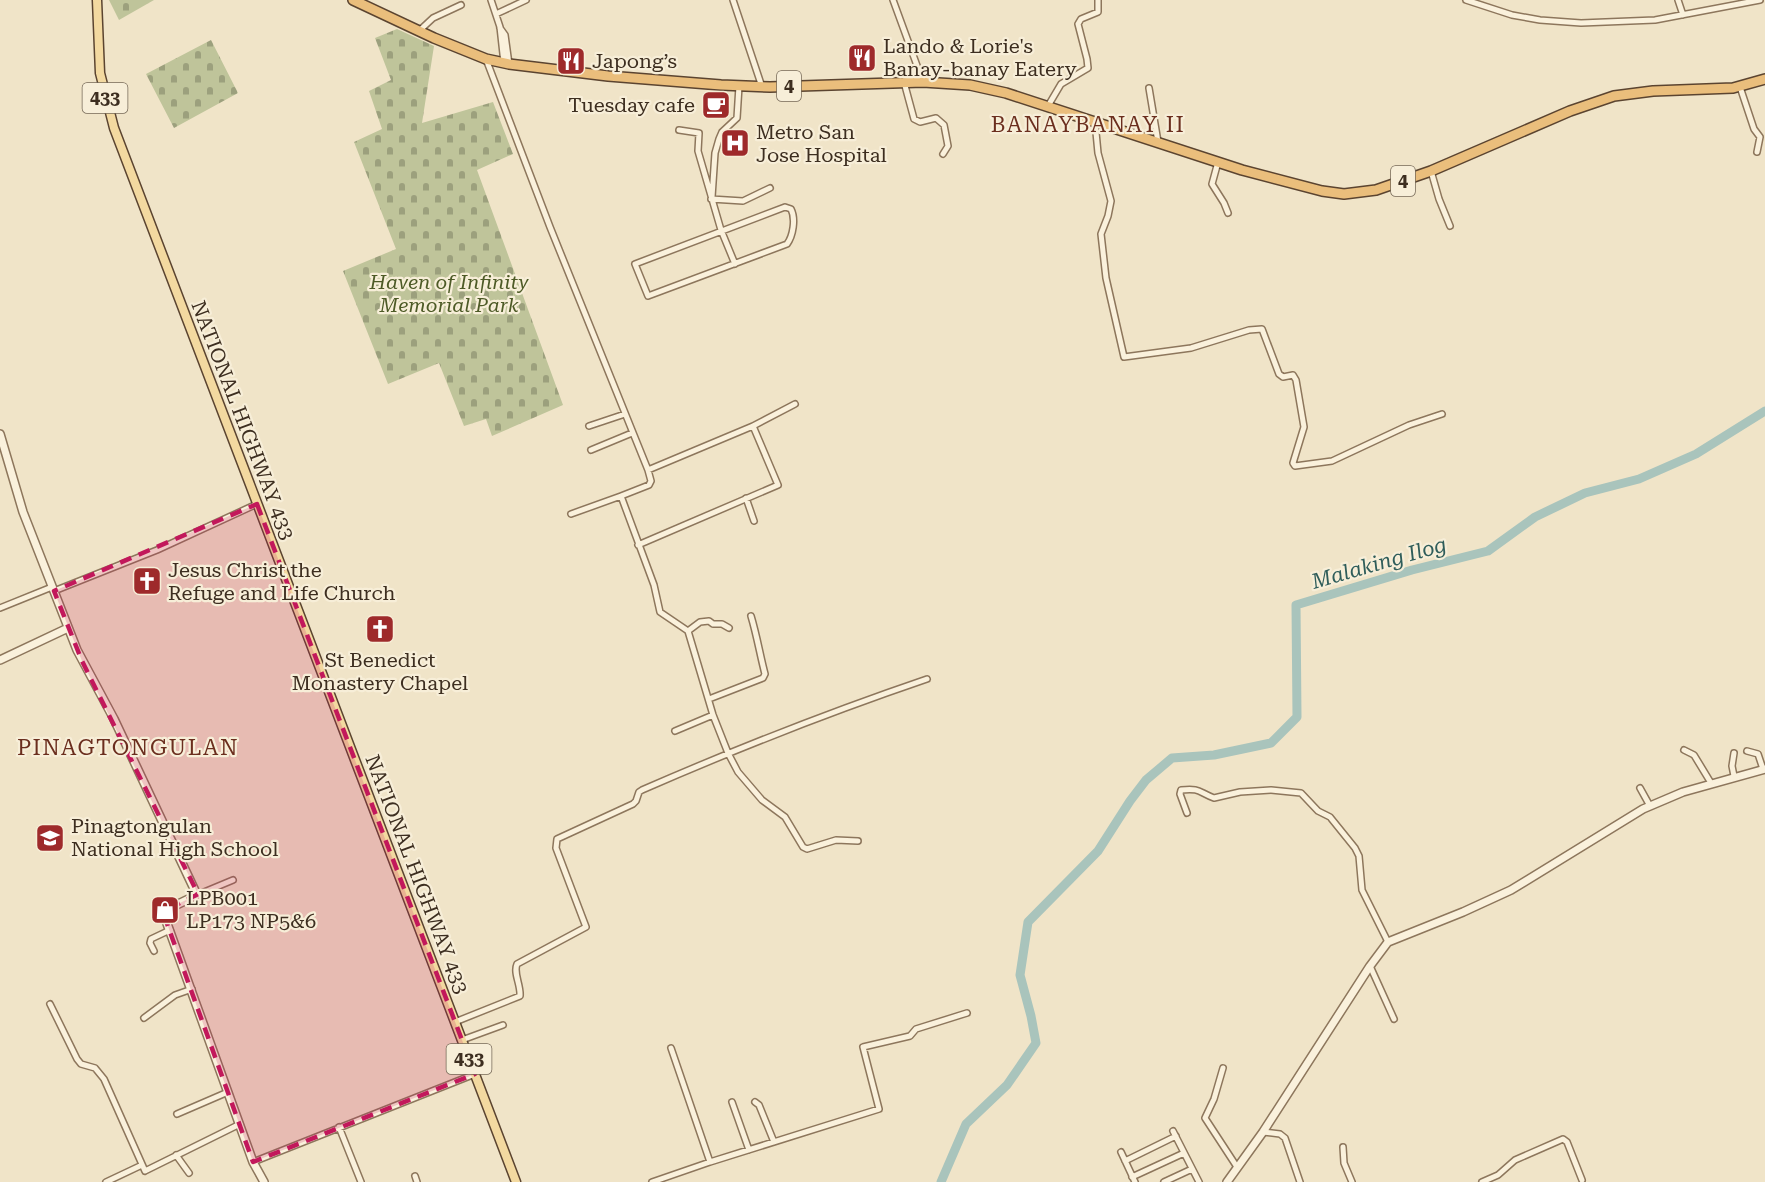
<svg xmlns="http://www.w3.org/2000/svg" width="1765" height="1182" font-family="'Roboto Serif',serif">
	<defs>
		<pattern id="cemetery-stones" width="16" height="16" patternUnits="userSpaceOnUse" patternTransform="scale(1.5)"><rect width="16" height="16" fill="#bfc49a"/><path d="M2 7V4a2 2 0 0 1 4 0v3zM10 15v-3a2 2 0 0 1 4 0v3z" fill="#9ca07d"/></pattern>
	</defs>
	<rect width="100%" height="100%" fill="#f0e4c8"/>
	<path fill="url(#cemetery-stones)" d="M109,0h45l-35,20z
		M397,29l37,17 -12,77 71,-21 20,52 -36,16 86,235 -71,31 -6,-17 -22,7 -25,-63 -51,21 -45,-113 53,-22 -42,-107 28,-13 -13,-38 22,-11 -16,-42z
		M211,40l27,53 -64,35 -28,-54z"/>
	<g fill="none" stroke-linecap="round" stroke-linejoin="round">
		<path stroke="#a9c4bc" stroke-width="9" d="M941,1182l25,-58 41,-39 29,-42 -5,-27 -11,-41 8,-53 70,-71 32,-50 16,-21 26,-22 42,-3 57,-12 26,-26 -1,-112 116,-35 76,-19 47,-34 50,-24 54,-14 57,-25 69,-43"/>
		<g stroke="#8d765c" stroke-width="8">
			<path id="minor" d="M491,0l9,27 4,36
				M733,0l29,87
				M893,0l30,82
				M1466,0l46,15 28,5 41,3 74,-3 105,-20
				M1678,0l5,15
				M496,14l30,-14
				M500,28l5,7 4,29
				M419,31l14,-13 28,-13
				M486,59l64,168 98,243 105,-44 25,59 -140,60
				M904,82l10,37 6,3 16,-4 8,7 4,21 -5,8
				M1740,87l14,42 6,8 -3,15
				M1149,88l9,54
				M1048,106l13,-22 27,-16 -1,-9 -9,-35 3,-5 17,-7v-12
				M1095,122l3,31 13,48 -3,15 -7,18 5,44 18,79 67,-9 58,-18 13,-1 17,45 4,3 10,-2 3,5 8,47 -11,36 2,3 37,-5 77,-36 33,-11
				M679,130l20,3 -1,18 23,79 14,34
				M1218,162l-6,22 12,19 4,10
				M1431,171l8,28 11,27
				M712,197l3,-44 4,-14 3,-7 15,-14 2,-32
				M711,199l32,2 27,-13
				M785,207l6,2c5,10 2,27 -4,35l-139,52 -13,-32z
				M589,426l36,-12
				M753,426l42,-22
				M591,450l41,-17
				M648,470l3,11 -2,4 -28,11 33,89 6,27 28,19 25,84 15,38 10,19 24,28 23,17 18,30 4,2 29,-9 22,1
				M746,498l8,23
				M571,514l50,-18
				M54,591l103,-41 100,-46
				M0,608l52,-21
				M688,631l12,-9 9,-1 4,3h9l7,4
				M709,699l54,-21 2,-4c-5,-19 -8,-38 -14,-58
				M675,731l38,-16
				M1684,750l10,5 17,28
				M1747,751l11,3 5,15
				M1734,753l-2,13 2,10
				M1640,788l10,18
				M1187,813l-7,-19 1,-4c20,-2 17,2 33,8l26,-6 31,-2 30,3 17,18 12,6 25,31 4,8 3,34 26,52
				M197,895l36,-15
				M154,951l-4,-8 1,-4 19,-9
				M1370,966l24,53
				M50,1004l27,55 4,5 14,4 9,11 41,92 95,-47
				M144,1018l31,-23 17,-6
				M455,1022l65,-26c1,-11 -7,-23 -3,-32l69,-37 -30,-79 1,-9 76,-35 3,-3 3,-9 3,-2c94,-41 188,-78 285,-111
				M462,1040l41,-15
				M671,1048l39,114
				M1223,1068l-9,31 -9,19 32,49
				M732,1102l17,48
				M755,1102l4,3 15,37
				M177,1114l51,-22
				M339,1127l22,55
				M1173,1131l26,51
				M1263,1132l17,2 5,4 15,44
				M1343,1147l1,16 8,19
				M1121,1152l14,30
				M176,1155l13,18
				M1125,1161l51,-25
				M253,1162l222,-88
				M415,1176l2,6
				M1132,1177l52,-24
				M106,1182l36,-17
				M652,1182l58,-20 169,-53 -16,-62 47,-11 6,-7 51,-16
				M1164,1182l28,-13
				M1482,1182l16,-7 17,-15 48,-21 4,3 15,38"/>
		</g>
		<g stroke="#8d765c" stroke-width="10">
			<path id="tertiary" d="M0,434l23,78 54,138 37,69 83,176 -31,15 -1,8 88,244 11,20
				M0,660l68,-32
				M1227,1182l36,-50 107,-166 18,-24 75,-30 48,-22 132,-81 40,-17 82,-23"/>
		</g>
		<g stroke="#5b4430" stroke-width="11">
			<path id="primary" d="M97,0l3,73 14,55 402,1054"/>
		</g>
		<g stroke="#5b4430" stroke-width="12">
			<path id="trunk" d="M353,0l81,38 52,21 23,5 99,12 113,9 49,2 153,-5 47,3 36,8 236,77 80,21 22,3 32,-4 55,-19 139,-60 44,-15 39,-5 80,-3 32,-9"/>
		</g>
		<use href="#minor" stroke="#faf1dc" stroke-width="5"/>
		<use href="#tertiary" stroke="#faf1dc" stroke-width="7"/>
		<use href="#primary" stroke="#f3d9a0" stroke-width="8"/>
		<use href="#trunk" stroke="#eabe7c" stroke-width="9"/>
	</g>
	<path fill="#c2185b" fill-opacity="0.2" stroke="#c2185b" stroke-width="4.5" stroke-dasharray="12 8" stroke-linejoin="round" d="M257,504l218,570 -222,88 -88,-244 1,-8 32,-16 -116,-233 -28,-70z"/>
	<defs>
		<g id="restaurant-square" transform="scale(1.5)"><rect x="-9" y="-9" width="18" height="18" rx="4" fill="#9e2a2b" stroke="#f7eed8"/><path d="M-5-6h1v4h1v-4h1v4h1v-4h1v5L-1.5 .5V6h-2V.5L-5-1ZM5-6V6H3V1.5H1.5Q1.5-4 5-6Z" fill="#fff"/></g>
		<g id="cafe-square" transform="scale(1.5)"><rect x="-9" y="-9" width="18" height="18" rx="4" fill="#9e2a2b" stroke="#f7eed8"/><path d="M-5.5-4.5H6V0H3Q3 3.5 0 3.5H-2.5Q-5.5 3.5-5.5 0ZM3-3.2v2h1.7v-2ZM-6 4.5H4V6H-6Z" fill="#fff"/></g>
		<g id="hospital-square" transform="scale(1.5)"><rect x="-9" y="-9" width="18" height="18" rx="4" fill="#9e2a2b" stroke="#f7eed8"/><path d="M-5-5h3v3.5h4V-5h3V5h-3V1.5h-4V5h-3Z" fill="#fff"/></g>
		<g id="church-square" transform="scale(1.5)"><rect x="-9" y="-9" width="18" height="18" rx="4" fill="#9e2a2b" stroke="#f7eed8"/><path d="M-1.2-6h2.4v3.5h3.3v2.4h-3.3V6h-2.4V-.1h-3.3v-2.4h3.3Z" fill="#fff"/></g>
		<g id="school-square" transform="scale(1.5)"><rect x="-9" y="-9" width="18" height="18" rx="4" fill="#9e2a2b" stroke="#f7eed8"/><path d="M0-5L7-2L0 1L-7-2ZM-4 1L0 2.5L4 1V4Q0 6-4 4Z" fill="#fff"/></g>
		<g id="shop-square" transform="scale(1.5)"><rect x="-9" y="-9" width="18" height="18" rx="4" fill="#9e2a2b" stroke="#f7eed8"/><path d="M-5-2.5h2.3a2.7 3.5 0 0 1 5.4 0H5L5.5 6h-11ZM-1.5-2.5h3a1.5 2.3 0 0 0-3 0Z" fill="#fff"/></g>
	</defs>
	<g fill-rule="evenodd">
		<use href="#restaurant-square" x="862" y="58"/>
		<use href="#restaurant-square" x="571" y="61"/>
		<use href="#cafe-square" x="716" y="105"/>
		<use href="#hospital-square" x="735" y="143"/>
		<use href="#church-square" x="147" y="581"/>
		<use href="#church-square" x="380" y="629"/>
		<use href="#school-square" x="50" y="838"/>
		<use href="#shop-square" x="165" y="910"/>
	</g>
	<g text-anchor="middle" stroke-width="4.5" stroke-linejoin="round" paint-order="stroke">
		<g fill="#f7eed8" stroke="#756857" stroke-width="1.5">
			<rect x="777" y="71" width="24" height="30" rx="4.5"/>
			<rect x="82.5" y="83" width="45" height="30" rx="4.5"/>
			<rect x="1391" y="166" width="24" height="30" rx="4.5"/>
			<rect x="446.5" y="1044" width="45" height="30" rx="4.5"/>
		</g>
		<g font-size="18" font-weight="bold" fill="#3d2e20">
			<text x="789" y="92">4</text>
			<text x="105" y="104">433</text>
			<text x="1403" y="187">4</text>
			<text x="469" y="1065">433</text>
		</g>
		<g font-size="20" fill="#3d2e20" stroke="#f7eed8" text-anchor="start">
			<text x="883" y="53">Lando &amp; Lorie's<tspan x="883" dy="23">Banay-banay Eatery</tspan></text>
			<text x="592" y="68">Japong’s</text>
			<text x="695" y="112" text-anchor="end">Tuesday cafe</text>
			<text x="756" y="139">Metro San<tspan x="756" dy="23">Jose Hospital</tspan></text>
			<text x="168" y="577">Jesus Christ the<tspan x="168" dy="23">Refuge and Life Church</tspan></text>
			<text x="380" y="667" text-anchor="middle">St Benedict<tspan x="380" dy="23">Monastery Chapel</tspan></text>
			<text x="71" y="833">Pinagtongulan<tspan x="71" dy="23">National High School</tspan></text>
			<text x="186" y="905">LPB001<tspan x="186" dy="23">LP173 NP5&amp;6</tspan></text>
		</g>
		<g font-size="20" font-style="italic" fill="#4d5a26" stroke="#f7eed8">
			<text x="449" y="289">Haven of Infinity<tspan x="449" dy="23">Memorial Park</tspan></text>
		</g>
		<g font-size="20" fill="#3d2e20" stroke="#f7eed8">
			<text transform="translate(243 420) rotate(69)" y="7">NATIONAL HIGHWAY 433</text>
			<text transform="translate(417 874) rotate(69)" y="7">NATIONAL HIGHWAY 433</text>
		</g>
		<g font-size="21" font-style="italic" fill="#2f5d5a" stroke="#f7eed8">
			<text transform="translate(1379 563) rotate(-16)" y="7">Malaking Ilog</text>
		</g>
		<g font-size="22" letter-spacing="1.5" fill="#6b2e1e" stroke="#f7eed8">
			<text x="1088" y="132">BANAYBANAY II</text>
			<text x="128" y="755">PINAGTONGULAN</text>
		</g>
	</g>
</svg>
